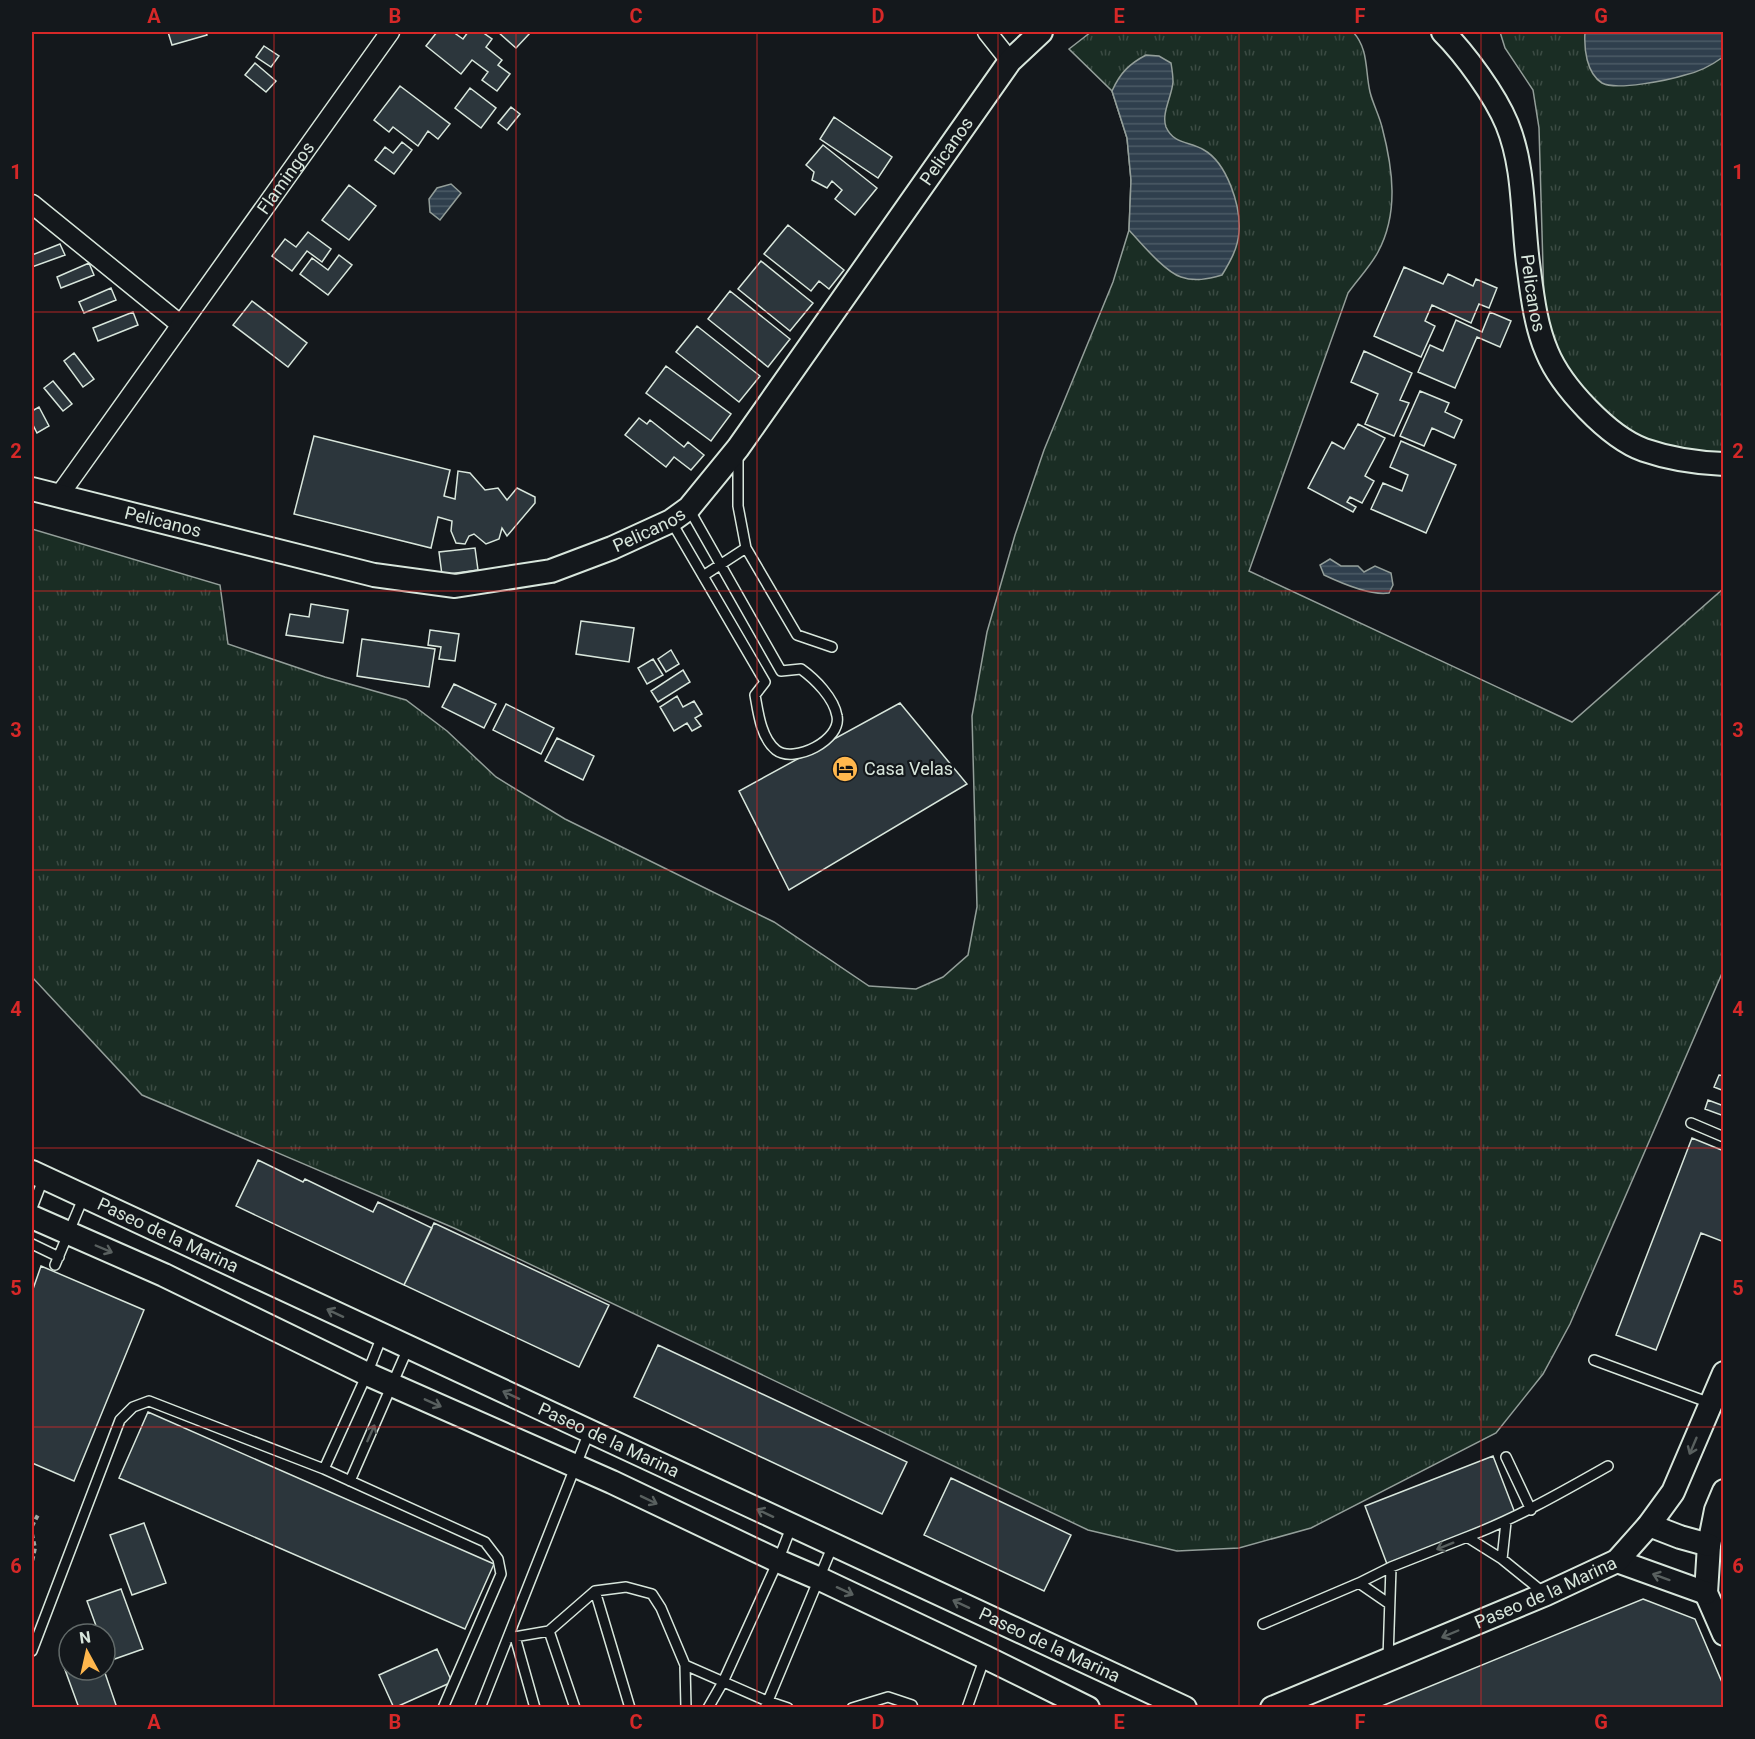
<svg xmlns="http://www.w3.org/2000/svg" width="1755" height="1739" font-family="Roboto,sans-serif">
	<defs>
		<pattern id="grass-tufts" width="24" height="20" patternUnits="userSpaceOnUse" patternTransform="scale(1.5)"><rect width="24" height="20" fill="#1a2d24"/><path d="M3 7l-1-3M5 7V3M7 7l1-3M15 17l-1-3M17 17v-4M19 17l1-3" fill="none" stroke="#3b4b43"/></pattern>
		<pattern id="water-rules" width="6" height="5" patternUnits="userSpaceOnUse" patternTransform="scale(1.5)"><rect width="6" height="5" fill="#2f3f4d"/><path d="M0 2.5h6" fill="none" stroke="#4c5b66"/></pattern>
	</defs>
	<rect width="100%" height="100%" fill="#14181c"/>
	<path fill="url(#grass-tufts)" stroke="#939e99" stroke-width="1.5" d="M1091,32h262c16,17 12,39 17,60 3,12 9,23 12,35 11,42 17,86 -4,125 -8,15 -21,28 -30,41l-99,278 323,151 151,-133v382l-153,353 -27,50 -47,59 -185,95 -72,20 -62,3 -89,-21 -634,-302 -312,-133 -110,-118v-448l188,56 8,59 97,33 81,23 41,31 49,46 69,42 209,103 95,64 47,3 27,-12 25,-22 9,-48 -5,-191 15,-84 28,-97 29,-85 69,-168 16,-52 2,-50 -4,-42 -15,-47 -43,-42z
		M1500,32h223v426l-80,-18 -56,-37 -33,-46 -10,-55 -5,-174 -6,-38 -28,-42z"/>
	<path fill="url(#water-rules)" stroke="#939e99" stroke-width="1.5" d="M1585,32h138v25c-11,8 -24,15 -38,18 -16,5 -69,16 -83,8 -16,-10 -18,-35 -17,-51z
		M1146,55l13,1 12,7c1,6 2,13 2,19 -1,14 -12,32 -7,45 8,18 24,14 38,23 23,13 37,56 35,82 -1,16 -9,30 -17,43 -14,4 -27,7 -41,2 -16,-5 -40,-34 -52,-47l2,-50 -4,-42 -15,-47c8,-18 17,-27 34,-36z
		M451,184l10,9 -21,27 -10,-8 -1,-13 8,-11z
		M1330,559l11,7h17l6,6 11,-6 16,7 2,12 -4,8c-18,3 -48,-10 -65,-18l-4,-10z"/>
	<path fill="#2c363c" stroke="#d8e6dc" stroke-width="1.5" d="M168,32h38l1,3 -35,10z
		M437,32h16l10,7 5,-7h14l10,7 -6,8 16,13 -4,5 12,9 -13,17 -15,-11 6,-8 -16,-12 -11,14 -35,-28z
		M498,32h33l-15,16z
		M264,46l15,10 -8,11 -15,-10z
		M255,63l21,18 -10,11 -21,-17z
		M400,86l50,38 -12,15 -10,-8 -10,15 -25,-19 -4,5 -15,-12z
		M470,88l26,20 -15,20 -26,-20z
		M511,107l9,7 -13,16 -9,-7z
		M834,117l58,40 -14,21 -58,-39z
		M402,142l10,8 -18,24 -19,-14 10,-13 8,6z
		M823,145l54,43 -22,27 -20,-16 7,-9 -10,-9 -5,7 -15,-8 2,-8 -8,-7z
		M349,185l27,21 -27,34 -27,-20z
		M788,225l56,45 -15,19 -10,-8 -8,10 -47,-37z
		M308,232l23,17 -9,13 -15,-11 -15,20 -20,-15 13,-17 11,8z
		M60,244l5,11 -33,12v-12z
		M339,255l13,10 -24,30 -28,-21 12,-16 16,12z
		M761,261l52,42 -23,28 -52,-42z
		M89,263l5,12 -33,13 -4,-11z
		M1404,267l39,17 5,-10 25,12 3,-7 21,9 -8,20 -10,-4 -8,19 -39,-18 -7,16 10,5 -14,31 -47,-21z
		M111,288l5,12 -32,13 -5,-11z
		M730,291l60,48 -22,28 -60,-48z
		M252,301l55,42 -19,24 -55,-42z
		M133,312l5,13 -40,16 -5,-13z
		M1490,312l21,9 -11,26 -23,-10 -22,51 -37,-16 12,-27 13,6 13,-31 26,12z
		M697,326l63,50 -21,26 -63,-50z
		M1364,351l48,22 -12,27 9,3 -15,33 -29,-12 13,-30 -27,-12z
		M74,353l20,26 -11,8 -19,-26z
		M666,366l65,48 -20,27 -65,-48z
		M53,381l19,23 -9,7 -19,-23z
		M1420,391l29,12 -4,9 17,8 -8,18 -22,-10 -8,18 -24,-10z
		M39,407l10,19 -12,7 -5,-10v-12z
		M639,418l8,6 3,-4 34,27 4,-5 16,13 -13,15 -17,-13 -8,10 -41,-32z
		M1358,424l27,14 -20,38 9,5 -12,22 -12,-6 -3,5 9,5 -3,5 -45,-24 24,-46 12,7z
		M314,436l136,34 -6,26 11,3 3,-28 12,2 15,17 13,-2 9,12 10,-12 18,9v6l-28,33 -5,-8 -3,11 -13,5 -12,-10 -5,2 -4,8 -9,-1 -5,-12 1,-10 -14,-4 -7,31 -137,-34z
		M1401,441l55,24 -30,68 -55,-24 12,-26 19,8 6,-16 -18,-8z
		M475,548l3,22 -36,5 -3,-23z
		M311,604l37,6 -5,33 -57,-8 4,-21 19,3z
		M581,621l53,7 -5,34 -53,-8z
		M430,630l29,4 -4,27 -16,-2 2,-12 -13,-2z
		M362,639l73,10 -6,38 -72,-11z
		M671,650l8,14 -13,8 -8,-13z
		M653,659l10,16 -16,9 -9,-16z
		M683,670l7,12 -32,20 -7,-11z
		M454,684l42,20 -12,24 -42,-21z
		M677,696l6,11 11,-6 8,13 -7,4 6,8 -9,5 -5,-8 -13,8 -14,-24z
		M900,703l67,81 -178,106 -50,-99z
		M506,704l48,24 -13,26 -48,-24z
		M557,738l37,18 -11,24 -38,-19z
		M1719,1075l5,1v15l-10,-4z
		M1708,1100l16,6v10l-19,-7z
		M1692,1138l32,13v91l-23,-9 -45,117 -40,-15z
		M258,1160l45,22 2,-3 68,33 5,-10 54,26 -28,57 -168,-79z
		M434,1223l175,82 -30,62 -175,-82z
		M41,1266l103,44 -70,171 -42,-18v-171z
		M658,1345l249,117 -25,52 -248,-117z
		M148,1412l346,152 -29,65 -346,-151z
		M1493,1456l22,57 -128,51 -22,-58z
		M951,1478l120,57 -27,56 -120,-56z
		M144,1523l22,60 -34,12 -22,-60z
		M121,1589l22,60 -34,12 -4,-10v-17h-6l-12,-33z
		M1643,1599l52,20 29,68v21h-347z
		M437,1649l15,33 -58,26 -15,-33z
		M69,1666v4h35l13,38h-38l-15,-41z"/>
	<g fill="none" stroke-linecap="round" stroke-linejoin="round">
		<g stroke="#d8e6dc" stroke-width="12">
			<path id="service" d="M738,453v53l8,42 51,87 35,12
				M671,521l94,161 -10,13c3,17 6,43 21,55 18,14 66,-10 61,-34 -3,-18 -22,-37 -36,-47l-20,2 -92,-162
				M703,576l43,-28
				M1691,1123l33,14
				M32,1208l12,-31
				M32,1244l27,13
				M55,1265l29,-69
				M1594,1360l116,43
				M1506,1457l25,53
				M324,1469l43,-95 15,-38
				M350,1481l58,-133
				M1467,1537c50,-19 95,-45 141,-71
				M1502,1559l4,-37
				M595,1591l35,117
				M1388,1603l-29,-20 32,-16
				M1263,1624l96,-41
				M549,1631l26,77
				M515,1637l20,71
				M508,1638l41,-7 46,-40 31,-4 26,7 9,14 24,57 82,36 21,7
				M32,1651l88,-231 13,-13 16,-6 175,68 161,73 13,17 3,15 -58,134
				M1388,1659l3,-92 76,-30 35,22 42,34
				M685,1665l1,43
				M480,1708l109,-276
				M708,1708l15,-26 55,-121 14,-36
				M765,1708l68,-163
				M852,1708l36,-11 24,8 1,3
				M967,1708l18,-51"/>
		</g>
		<g stroke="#d8e6dc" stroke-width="21">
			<g id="minor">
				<path d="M987,32l23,29"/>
				<path d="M32,204l149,121"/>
				<path id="s1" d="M58,497l332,-465"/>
			</g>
		</g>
		<g stroke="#d8e6dc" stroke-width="26">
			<g id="tertiary">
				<path id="s2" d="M1443,32c22,22 52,63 64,92 18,44 15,93 21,139 4,30 7,61 19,89 14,34 61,85 97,98 26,9 52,13 80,14"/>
				<path id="s3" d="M32,489l342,86 81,11 96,-15 61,-23 59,-27 18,-13 49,-60 272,-387 31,-29"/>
				<path id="s4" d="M32,1172l1153,536"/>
				<path d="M32,1217l132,58 203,99 245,108 166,79 42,18 165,78 103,51"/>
				<path d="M1724,1491l-8,19 -7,35 -3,48 18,41"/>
				<path d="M1649,1525l31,12 29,8"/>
				<path d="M1617,1561l89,32"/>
				<path id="s5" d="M1272,1708l274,-114 71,-33 32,-36 24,-33 51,-119"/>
			</g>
		</g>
		<path stroke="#9da8a2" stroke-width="4" stroke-dasharray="4.5 3" stroke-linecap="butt" d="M32,1526l7,-13
			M32,1534l3,14 -3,14"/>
		<use href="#service" stroke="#14181c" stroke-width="9"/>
		<use href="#minor" stroke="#14181c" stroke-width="18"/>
		<use href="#tertiary" stroke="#14181c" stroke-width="22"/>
	</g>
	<defs><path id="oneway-shaft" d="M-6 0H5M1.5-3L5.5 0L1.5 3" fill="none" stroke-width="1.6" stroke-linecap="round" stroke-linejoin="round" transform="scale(1.5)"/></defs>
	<g stroke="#59605f">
		<use href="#oneway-shaft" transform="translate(104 1249) rotate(23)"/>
		<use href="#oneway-shaft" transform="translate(335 1313) rotate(-155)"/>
		<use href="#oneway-shaft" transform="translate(511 1395) rotate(-155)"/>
		<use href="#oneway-shaft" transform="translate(433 1403) rotate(24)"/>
		<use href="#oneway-shaft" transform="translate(371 1433) rotate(-66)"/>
		<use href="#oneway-shaft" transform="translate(1693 1446) rotate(113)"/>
		<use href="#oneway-shaft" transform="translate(649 1500) rotate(26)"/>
		<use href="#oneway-shaft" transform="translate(765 1513) rotate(-155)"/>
		<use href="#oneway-shaft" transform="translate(1445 1546) rotate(158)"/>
		<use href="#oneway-shaft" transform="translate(1661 1577) rotate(-160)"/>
		<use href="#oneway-shaft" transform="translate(845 1591) rotate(25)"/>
		<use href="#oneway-shaft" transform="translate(961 1604) rotate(-155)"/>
		<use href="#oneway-shaft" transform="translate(1450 1634) rotate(157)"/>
	</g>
	<path fill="none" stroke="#d62828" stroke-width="1.5" stroke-opacity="0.55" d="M274,32v1676M516,32v1676M757,32v1676M998,32v1676M1239,32v1676M1481,32v1676M32,312h1692M32,591h1692M32,870h1692M32,1148h1692M32,1427h1692"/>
	<defs>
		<g id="hotel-disc" transform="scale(1.35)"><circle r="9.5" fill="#ffb74d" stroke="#14181c"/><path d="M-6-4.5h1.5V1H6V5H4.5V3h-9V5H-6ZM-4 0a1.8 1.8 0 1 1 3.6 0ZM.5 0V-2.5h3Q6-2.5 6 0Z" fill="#111"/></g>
	</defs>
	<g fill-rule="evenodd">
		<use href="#hotel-disc" x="845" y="769"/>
	</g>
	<g text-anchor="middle" stroke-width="4.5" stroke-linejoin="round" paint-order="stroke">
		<g font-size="18" fill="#d8e6dc" stroke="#14181c">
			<text dy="6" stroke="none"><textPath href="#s3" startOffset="1124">Pelicanos</textPath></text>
			<text dy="6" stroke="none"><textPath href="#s1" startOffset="392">Flamingos</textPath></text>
			<text dy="6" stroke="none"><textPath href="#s2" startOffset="284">Pelicanos</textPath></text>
			<text dy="6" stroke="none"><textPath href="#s3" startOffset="135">Pelicanos</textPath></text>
			<text dy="6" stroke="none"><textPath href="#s3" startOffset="638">Pelicanos</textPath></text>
			<text dy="6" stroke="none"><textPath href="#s4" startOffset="150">Paseo de la Marina</textPath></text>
			<text dy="6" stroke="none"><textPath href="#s4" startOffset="636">Paseo de la Marina</textPath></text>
			<text dy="6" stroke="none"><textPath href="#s5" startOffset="297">Paseo de la Marina</textPath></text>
			<text dy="6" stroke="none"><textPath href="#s4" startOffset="1122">Paseo de la Marina</textPath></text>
		</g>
		<g font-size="18" fill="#d8e6dc" stroke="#14181c" text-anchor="start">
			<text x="864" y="775">Casa Velas</text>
		</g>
	</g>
	<rect width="1755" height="1739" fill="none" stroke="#14181c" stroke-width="66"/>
	<g transform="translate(87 1652) rotate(352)"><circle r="28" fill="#14181c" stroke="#626a69" stroke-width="1.5"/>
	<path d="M0-4.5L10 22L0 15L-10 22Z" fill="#ffb74d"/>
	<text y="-9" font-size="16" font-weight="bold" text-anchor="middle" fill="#d8e6dc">N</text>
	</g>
	<rect x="33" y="33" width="1689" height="1673" fill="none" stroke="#d62828" stroke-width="2"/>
	<g font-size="20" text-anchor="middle" font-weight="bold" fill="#d62828">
		<text x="154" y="23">A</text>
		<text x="395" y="23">B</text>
		<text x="636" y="23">C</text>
		<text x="878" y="23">D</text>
		<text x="1119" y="23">E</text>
		<text x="1360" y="23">F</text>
		<text x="1601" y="23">G</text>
		<text x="16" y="179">1</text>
		<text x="1738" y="179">1</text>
		<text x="16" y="458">2</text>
		<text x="1738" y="458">2</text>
		<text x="16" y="737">3</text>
		<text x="1738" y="737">3</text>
		<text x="16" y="1016">4</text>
		<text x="1738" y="1016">4</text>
		<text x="16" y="1295">5</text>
		<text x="1738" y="1295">5</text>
		<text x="16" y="1573">6</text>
		<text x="1738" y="1573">6</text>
		<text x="154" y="1729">A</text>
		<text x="395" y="1729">B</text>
		<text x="636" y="1729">C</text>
		<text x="878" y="1729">D</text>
		<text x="1119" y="1729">E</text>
		<text x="1360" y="1729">F</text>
		<text x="1601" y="1729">G</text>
	</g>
</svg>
